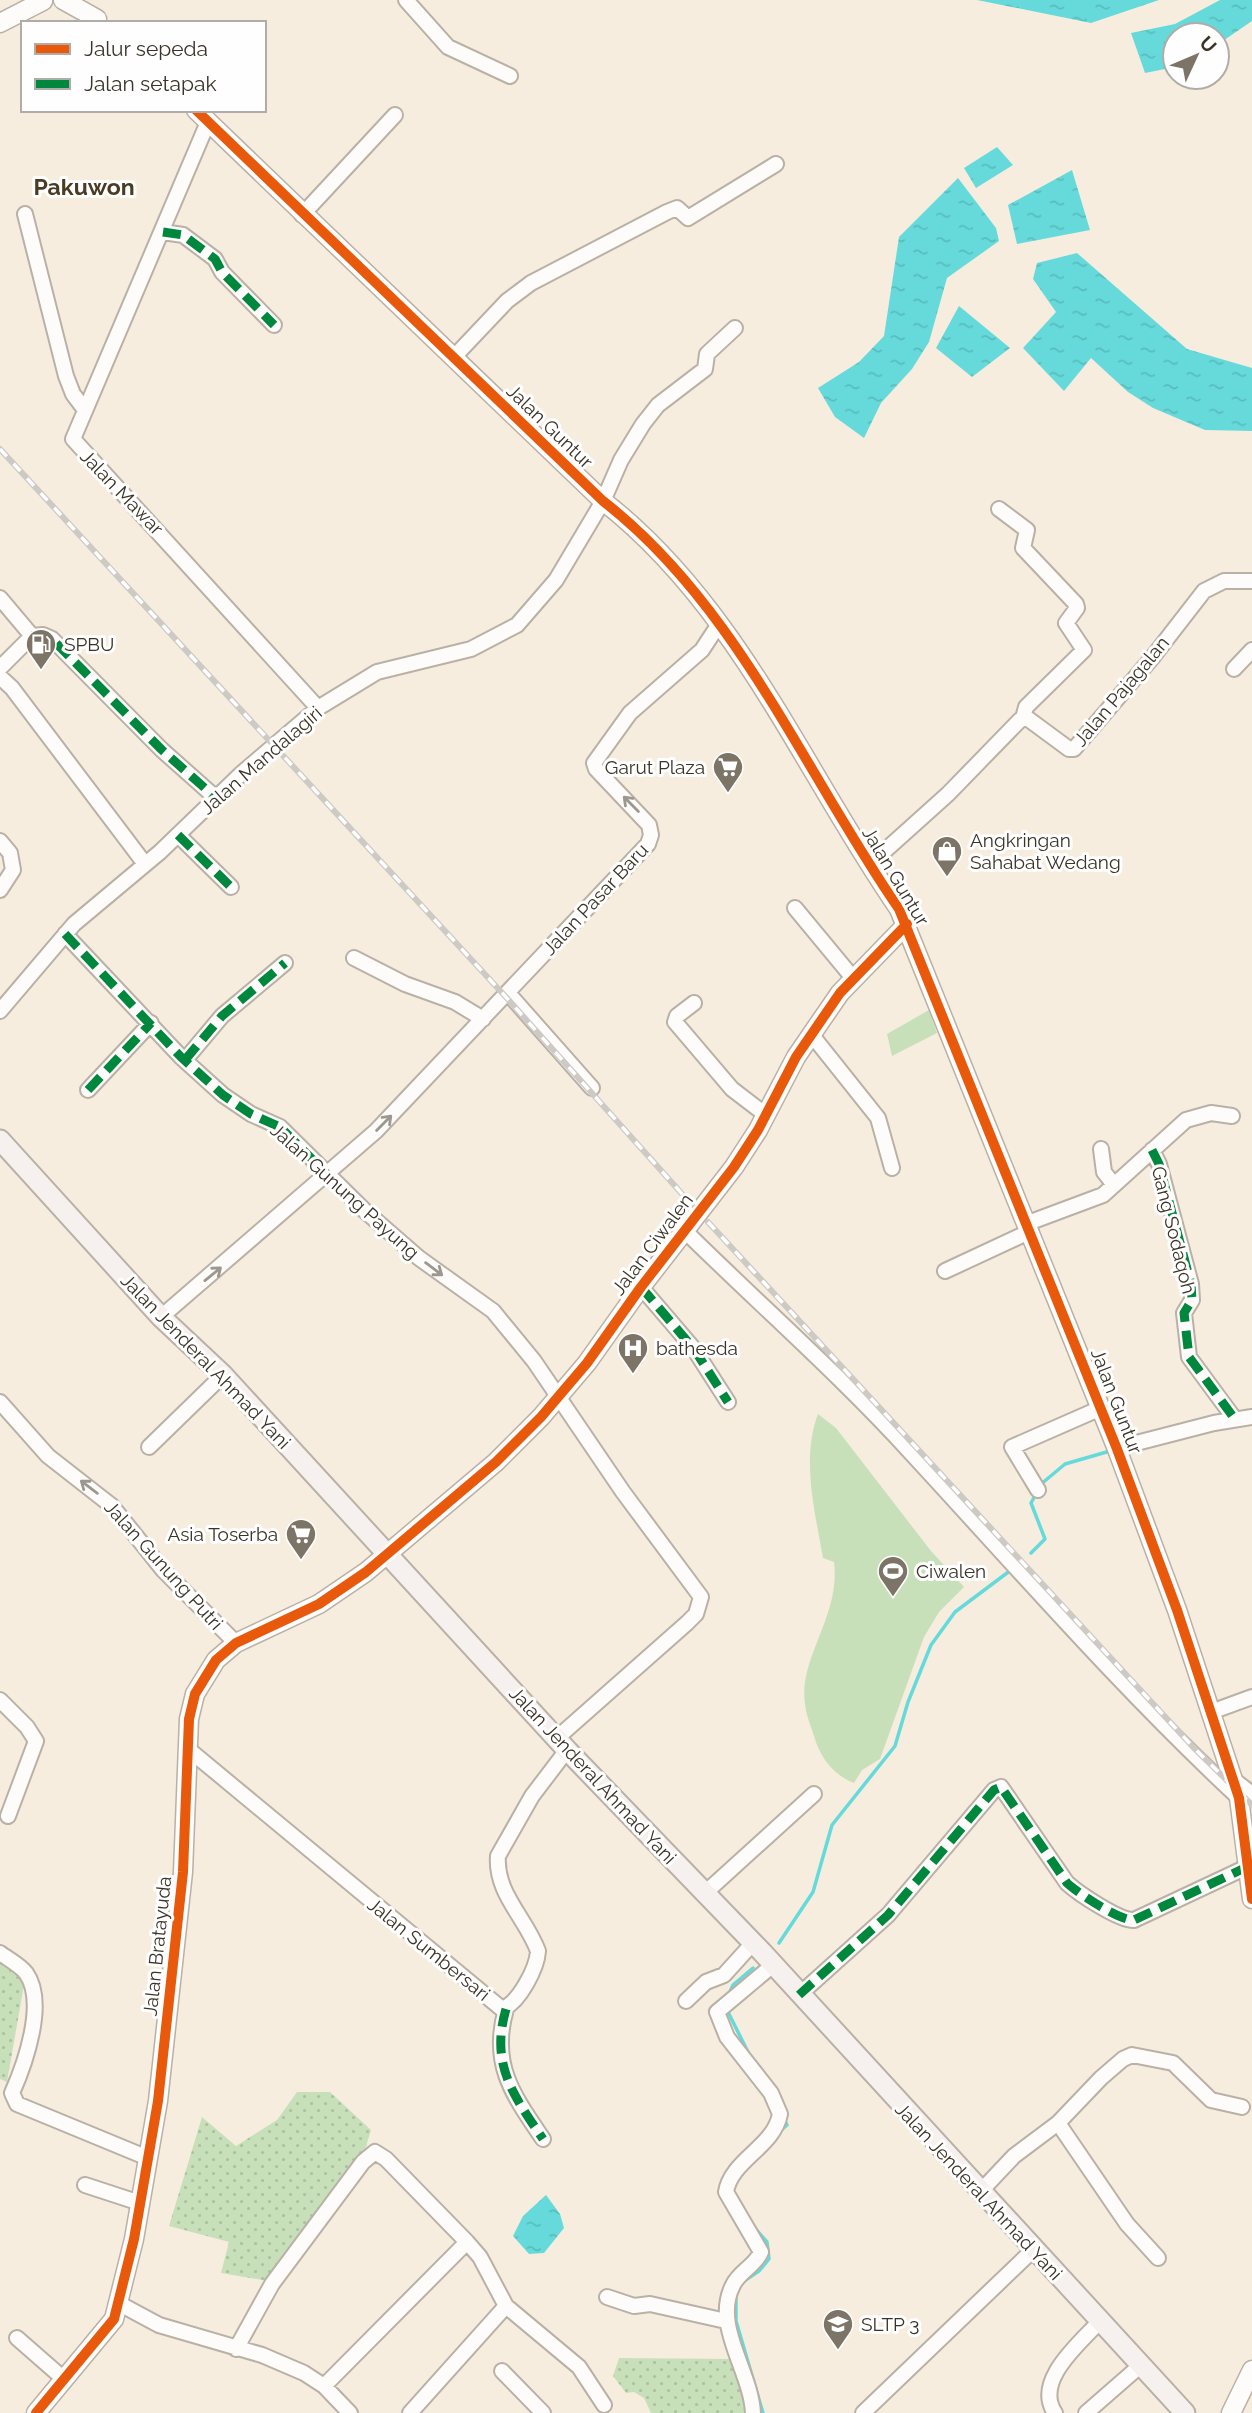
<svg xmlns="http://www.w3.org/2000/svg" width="1252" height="2413" font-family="Raleway,sans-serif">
	<defs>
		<pattern id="grass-dots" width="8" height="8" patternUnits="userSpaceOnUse" patternTransform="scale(1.75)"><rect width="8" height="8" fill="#c8e0ba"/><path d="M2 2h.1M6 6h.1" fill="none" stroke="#adc1a0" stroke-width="1.8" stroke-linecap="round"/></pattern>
		<pattern id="water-ripples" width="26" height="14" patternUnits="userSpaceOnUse" patternTransform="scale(1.75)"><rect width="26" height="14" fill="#66dadb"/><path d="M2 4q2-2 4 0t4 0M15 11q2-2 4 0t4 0" fill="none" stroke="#59bcbc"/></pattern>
	</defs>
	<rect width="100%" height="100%" fill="#f6eddf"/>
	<path fill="url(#grass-dots)" d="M0,1961l25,18 -18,103 -7,-3z
		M297,2092h33l41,38 -7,23 -96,128 -47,-8 8,-31 -60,-16 33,-109 34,29 41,-26z
		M619,2358l115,1 14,54h-97l-7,-15 -10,-6 -8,1 -13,-17z"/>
	<path fill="#c8e0ba" d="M929,1010l8,23 -45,23 -5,-22z
		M818,1414l18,14 95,123 33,36 -25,25 -15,25 -44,122 -18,11 -8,13c-21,-8 -34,-26 -40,-47 -3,-10 -8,-21 -9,-32 -7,-46 36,-88 29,-142l-11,-4c-8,-46 -22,-99 -5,-144z"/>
	<path fill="url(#water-ripples)" d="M977,0h182l-68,23z
		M1220,0h32v21l-35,24v-10h-42v32l-30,6 -14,-40 44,-9z
		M997,147l16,18 -37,23 -12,-20z
		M1072,170l18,60 -73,14 -9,-39z
		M958,178l38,50 3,13 -52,37 -18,64 -17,27 -31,34 -17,35 -29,-21 -17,-29 41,-26 25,-26 15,-99z
		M1077,253l110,96 65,19v63l-47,-1 -52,-22 -25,-16 -37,-34 -27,33 -41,-43 33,-36 -23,-33 4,-16z
		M959,306l51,42 -38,29 -36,-29z
		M546,2195l14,19 4,14 -20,25 -15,1 -16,-18 10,-20z"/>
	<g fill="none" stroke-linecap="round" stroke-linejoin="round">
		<path stroke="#66dadb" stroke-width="3.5" d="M1040,1485l25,-21 45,-13
			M1031,1553l14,-14 -14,-36 6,-11
			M779,1943l34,-51 19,-67 63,-79 13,-44 23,-57 24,-33 56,-42
			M729,1994l4,-9 20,-17
			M726,2008l23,46
			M779,2132l8,-7 -3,-6
			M741,2283l18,-12 10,-12 -2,-17 -14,-16
			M736,2295v26l27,92"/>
		<g stroke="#b9b1a6" stroke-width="18">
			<path id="minor" d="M406,0l42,47 62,29
				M208,122l-135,317 245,269
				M25,214l41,162 7,18 12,16
				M302,215l93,-100
				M163,232l20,3 32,24 7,13 52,53
				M454,357l53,-56 24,-18 136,-71 10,-4 11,10 88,-54
				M999,509l28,21 -4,18 53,56 1,4 -11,15 18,27 -58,57 -3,11
				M0,598l32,38
				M32,636l11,-1 9,4 110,111 54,48
				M0,668l32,-32
				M1234,669l18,-19
				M0,677l12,11 133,176
				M178,835l53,52
				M0,841l10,12 3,17 -13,20
				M869,865l79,-71 72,-74 7,-2 42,31h5l78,-91 52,-67 20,-10h28
				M795,908l58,70
				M65,934l116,123 42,38 28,19 29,13 85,84 54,47 74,53 41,50 89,131 78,105 -5,17 -9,9 -130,115
				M354,958l51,26 50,18 28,17
				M508,993l84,95
				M694,1003l-17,13 -2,6 57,67 34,26
				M0,1011l74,-87 86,-72 82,-79 76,-65 59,-36 94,-23 46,-24 39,-45 47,-79 18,-41 22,-36 15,-19 47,-36 2,-15 28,-26
				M811,1034l67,84 14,50
				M185,1060l37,-44 63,-53
				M88,1090l63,-67
				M1101,1149l3,23 10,13
				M1152,1150l7,14 32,120 1,16 -8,13 5,44 45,61
				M1028,1223l75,-28 83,-75 25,-7 21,3
				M685,1231c75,74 155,144 226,222 108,117 212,237 328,345
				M945,1271l86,-40
				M641,1287l53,62 34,53
				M161,1317l215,-186 272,-287 3,-9 -2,-10 -53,-56 -2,-6 36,-50 72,-63 17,-26
				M0,1402l48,54 64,50 51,64 73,73
				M149,1447l74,-72
				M1117,1448l97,-25 38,-6
				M1038,1490l-26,-43 89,-39
				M0,1700l27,27 9,14 -28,75
				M1211,1712l41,-15
				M188,1749l314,260c17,-6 35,-41 36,-58 -12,-33 -43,-58 -40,-95l34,-60 35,-46
				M1234,1780l18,14
				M705,1893l109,-99
				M0,1953c8,6 20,12 26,20 21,29 -1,91 -14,120l5,11 131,54
				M799,1995l89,-80 106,-125 7,-3 66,96c12,11 53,38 67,37l115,-54
				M686,2001l20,-19 18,-7 29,-32
				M506,2009c-16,55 7,86 37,130
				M1058,2123l69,101 31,34
				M85,2185l55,18
				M980,2192l34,-36 44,-33 43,-45 22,-19 9,-4 41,8 38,37 31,7
				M467,2242l13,15 26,49 73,61 25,38
				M607,2297l27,9 16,-2 76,17
				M118,2303l41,22 103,30 42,18 20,13 26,27
				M17,2338l48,42
				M236,2349l36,-65 91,-122 12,-10 11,7 81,83 -143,144
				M502,2371l41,42
				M410,2413l96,-107
				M753,2413c-2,-42 -41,-88 -20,-128 6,-13 22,-19 28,-33l-35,-60c5,-32 48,-45 54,-78l-9,-21 -44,-56 -10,-25 56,-47
				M863,2413l170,-163
				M1055,2413c-22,-32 25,-70 45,-92
				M1086,2413l55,-48"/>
		</g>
		<g stroke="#b9b1a6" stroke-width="21">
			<path id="tertiary" d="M63,0l34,19
				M0,23l43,-22
				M196,110l407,391c135,105 201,271 296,408l218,540 60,161 62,188 13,101
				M36,2413l78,-94 20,-80 24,-138 25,-229 6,-153 6,-25 21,-34 20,-17 83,-39 47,-32 130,-110 45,-45 46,-54 54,-76 93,-120 24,-37 38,-73 44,-64 67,-69
				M1231,2413l21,-43"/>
		</g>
		<g stroke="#b9b1a6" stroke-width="23">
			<path id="secondary" d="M0,1140l161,177 62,58 344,375 195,202 423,461"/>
		</g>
		<use href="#minor" stroke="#fefcfa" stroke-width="14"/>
		<use href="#tertiary" stroke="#fefcfa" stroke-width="18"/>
		<use href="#secondary" stroke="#f6f1ef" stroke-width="19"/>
		<g stroke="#cdcac6" stroke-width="6">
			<path id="rail" d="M0,449l505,547 187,209
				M708,1222l485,525 59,58"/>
		</g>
		<use href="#rail" stroke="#fefefe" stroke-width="3.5" stroke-dasharray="10" stroke-linecap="butt"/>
		<path stroke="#00873e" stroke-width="9" stroke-dasharray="18 9" stroke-linecap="butt" d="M163,232l20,3 32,24 7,13 52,53
			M32,636l11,-1 9,4 110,111 54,48
			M178,835l53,52
			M65,934l116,123 42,38 28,19 29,13 48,48
			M185,1060l37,-44 63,-53
			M88,1090l63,-67
			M1152,1150l7,14 32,120 1,16 -8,13 5,44 45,61
			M641,1287l53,62 34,53
			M799,1995l89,-80 106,-125 7,-3 66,96c12,11 53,38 67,37l115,-54
			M506,2009c-16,55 7,86 37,130"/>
		<g stroke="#fefefe" stroke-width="15">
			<path id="cycleway" d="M196,110l407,391c135,105 201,271 296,408l218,540 60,161 62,188 13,101
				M36,2413l78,-94 20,-80 24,-138 25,-229 6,-153 6,-25 21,-34 20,-17 83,-39 47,-32 130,-110 45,-45 46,-54 54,-76 93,-120 24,-37 38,-73 44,-64 67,-69"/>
		</g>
		<use href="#cycleway" stroke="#e8590c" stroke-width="10"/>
	</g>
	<defs><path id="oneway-shaft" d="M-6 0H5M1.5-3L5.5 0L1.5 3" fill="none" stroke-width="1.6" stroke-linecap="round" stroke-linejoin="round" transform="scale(1.75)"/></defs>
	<g stroke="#9c9890">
		<use href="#oneway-shaft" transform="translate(631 804) rotate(-135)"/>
		<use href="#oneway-shaft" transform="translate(384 1123) rotate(-45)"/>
		<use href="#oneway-shaft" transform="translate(434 1269) rotate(37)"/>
		<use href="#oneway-shaft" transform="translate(213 1274) rotate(-39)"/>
		<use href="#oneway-shaft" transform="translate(89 1487) rotate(-143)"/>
	</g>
	<defs>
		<g id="fuel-pin" transform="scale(1.575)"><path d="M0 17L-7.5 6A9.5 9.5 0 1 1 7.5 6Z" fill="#7c7467" stroke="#fefefe"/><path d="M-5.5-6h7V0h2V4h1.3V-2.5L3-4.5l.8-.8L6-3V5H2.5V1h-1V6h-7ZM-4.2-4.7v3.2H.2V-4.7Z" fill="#fff"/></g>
		<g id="supermarket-pin" transform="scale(1.575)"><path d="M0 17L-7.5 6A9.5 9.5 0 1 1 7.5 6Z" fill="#7c7467" stroke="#fefefe"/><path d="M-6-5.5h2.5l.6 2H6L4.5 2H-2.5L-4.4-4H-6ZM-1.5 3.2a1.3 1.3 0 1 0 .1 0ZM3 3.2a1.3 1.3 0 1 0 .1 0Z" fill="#fff"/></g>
		<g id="shop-pin" transform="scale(1.575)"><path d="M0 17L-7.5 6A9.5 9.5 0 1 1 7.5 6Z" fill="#7c7467" stroke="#fefefe"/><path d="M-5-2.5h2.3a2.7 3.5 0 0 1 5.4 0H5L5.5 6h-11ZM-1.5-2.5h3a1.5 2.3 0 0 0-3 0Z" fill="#fff"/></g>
		<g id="hospital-pin" transform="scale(1.575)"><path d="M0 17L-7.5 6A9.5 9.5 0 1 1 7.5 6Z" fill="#7c7467" stroke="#fefefe"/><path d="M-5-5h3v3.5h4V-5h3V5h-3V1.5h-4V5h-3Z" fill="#fff"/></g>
		<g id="stadium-pin" transform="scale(1.575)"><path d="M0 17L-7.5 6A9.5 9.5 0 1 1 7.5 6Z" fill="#7c7467" stroke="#fefefe"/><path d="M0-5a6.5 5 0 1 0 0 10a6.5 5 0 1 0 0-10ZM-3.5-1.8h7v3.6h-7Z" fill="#fff"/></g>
		<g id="school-pin" transform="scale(1.575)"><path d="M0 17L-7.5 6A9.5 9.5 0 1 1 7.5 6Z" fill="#7c7467" stroke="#fefefe"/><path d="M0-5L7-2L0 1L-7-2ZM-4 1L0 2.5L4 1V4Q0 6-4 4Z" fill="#fff"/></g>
	</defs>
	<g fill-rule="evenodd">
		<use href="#fuel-pin" x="41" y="644"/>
		<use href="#supermarket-pin" x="728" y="767"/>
		<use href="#shop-pin" x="947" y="851"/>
		<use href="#hospital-pin" x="633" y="1348"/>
		<use href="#supermarket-pin" x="301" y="1534"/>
		<use href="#stadium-pin" x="893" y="1571"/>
		<use href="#school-pin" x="838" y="2324"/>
	</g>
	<g text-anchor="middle" stroke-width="6" stroke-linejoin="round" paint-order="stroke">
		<g font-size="19" fill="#3a3327" stroke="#fefefe">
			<text transform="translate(550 426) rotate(44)" y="7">Jalan Guntur</text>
			<text transform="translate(122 492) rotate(46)" y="7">Jalan Mawar</text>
			<text transform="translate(1121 691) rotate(-50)" y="7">Jalan Pajagalan</text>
			<text transform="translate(261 760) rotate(-41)" y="7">Jalan Mandalagiri</text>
			<text transform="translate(896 876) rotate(59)" y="7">Jalan Guntur</text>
			<text transform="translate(595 899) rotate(-47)" y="7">Jalan Pasar Baru</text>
			<text transform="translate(345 1191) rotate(42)" y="7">Jalan Gunung Payung</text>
			<text transform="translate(1174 1230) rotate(76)" y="7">Gang Sodaqoh</text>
			<text transform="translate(652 1244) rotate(-53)" y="7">Jalan Ciwalen</text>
			<text transform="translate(206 1361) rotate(46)" y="7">Jalan Jenderal Ahmad Yani</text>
			<text transform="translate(1117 1401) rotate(69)" y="7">Jalan Guntur</text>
			<text transform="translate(164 1565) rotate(48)" y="7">Jalan Gunung Putri</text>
			<text transform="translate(593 1775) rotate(47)" y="7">Jalan Jenderal Ahmad Yani</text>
			<text transform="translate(157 1946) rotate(-84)" y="7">Jalan Bratayuda</text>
			<text transform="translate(429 1949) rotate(39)" y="7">Jalan Sumbersari</text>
			<text transform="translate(979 2191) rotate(47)" y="7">Jalan Jenderal Ahmad Yani</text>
		</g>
		<g font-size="19" fill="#3a3327" stroke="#fefefe" text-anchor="start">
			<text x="64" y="651">SPBU</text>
			<text x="705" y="774" text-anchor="end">Garut Plaza</text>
			<text x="970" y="847">Angkringan<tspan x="970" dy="22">Sahabat Wedang</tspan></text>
			<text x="656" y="1355">bathesda</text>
			<text x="278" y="1541" text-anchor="end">Asia Toserba</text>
			<text x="916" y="1578">Ciwalen</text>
			<text x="861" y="2331">SLTP 3</text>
		</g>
		<g font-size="23" font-weight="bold" fill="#4b3b22" stroke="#fefefe">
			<text x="84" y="195">Pakuwon</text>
		</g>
	</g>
	<rect x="21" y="21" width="245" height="91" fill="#fefefe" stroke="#b0ada8" stroke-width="2"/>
	<rect x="35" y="44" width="35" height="10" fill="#e8590c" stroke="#b0ada8" stroke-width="2"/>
	<text x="84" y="56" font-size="21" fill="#3a3327">Jalur sepeda</text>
	<rect x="35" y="79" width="35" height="10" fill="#00873e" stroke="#b0ada8" stroke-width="2"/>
	<text x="84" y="91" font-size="21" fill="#3a3327">Jalan setapak</text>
	<g transform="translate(1196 56) rotate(46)"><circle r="33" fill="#fefefe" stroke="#b0ada8" stroke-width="2"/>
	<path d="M0-5L12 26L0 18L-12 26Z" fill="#7c7467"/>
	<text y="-10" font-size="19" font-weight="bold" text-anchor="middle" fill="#3a3327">U</text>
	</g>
</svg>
